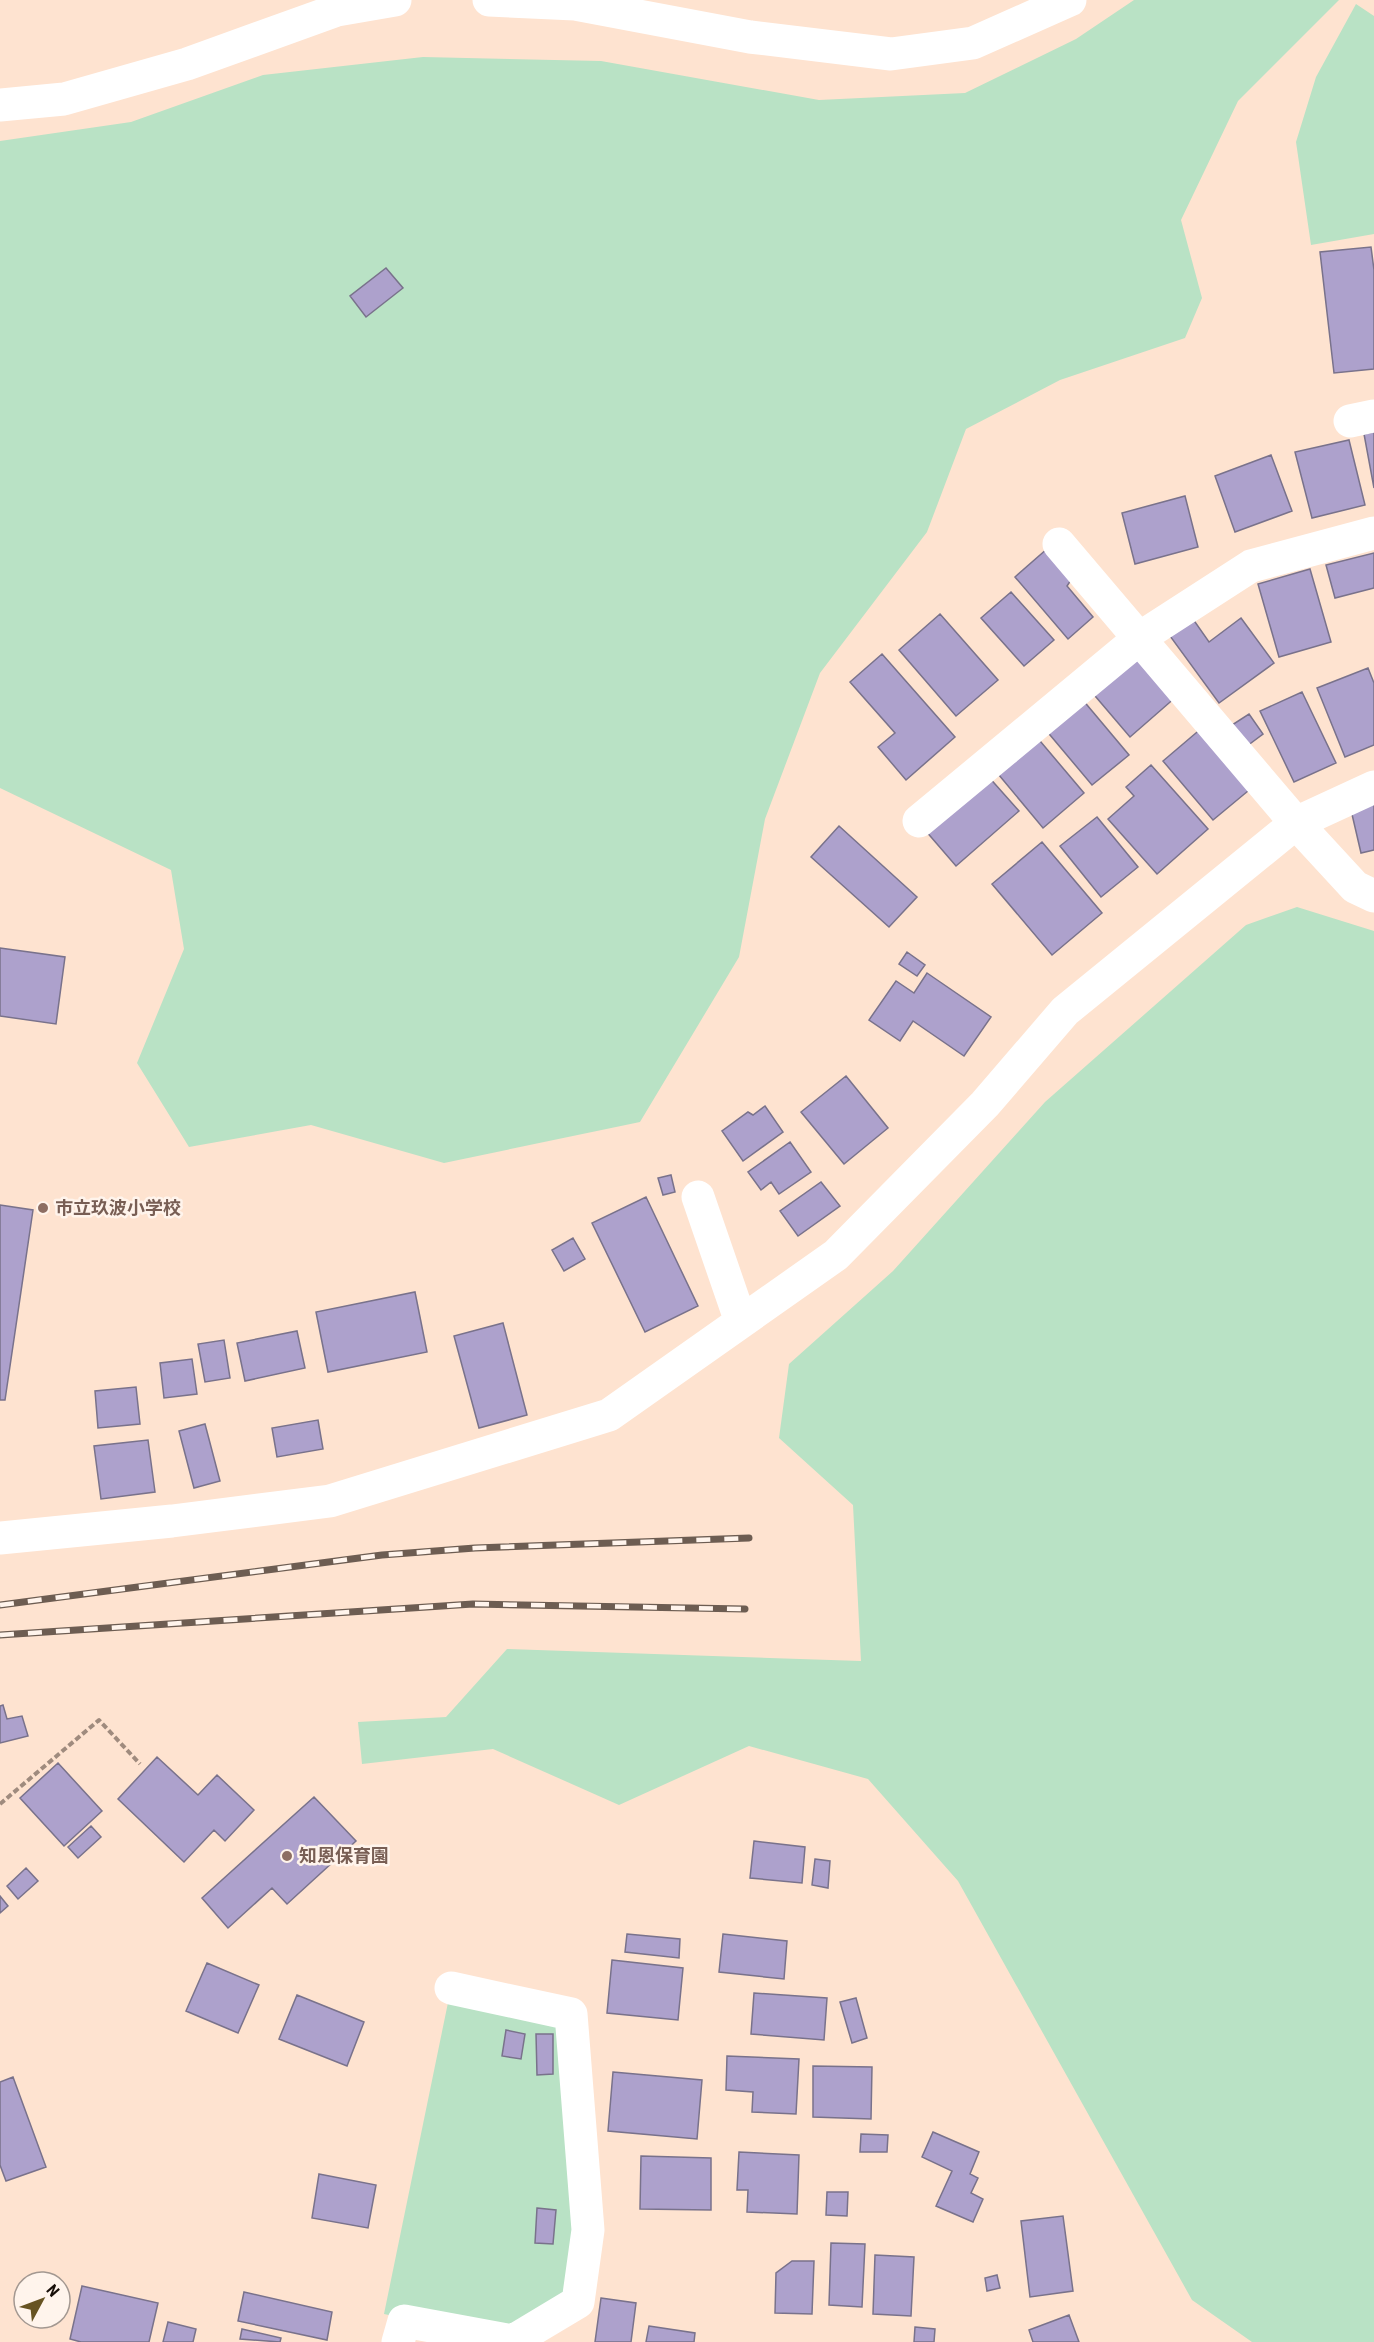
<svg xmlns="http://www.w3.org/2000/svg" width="1374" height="2342" font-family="'Roboto Condensed','Noto Sans JP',sans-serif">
	<rect width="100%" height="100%" fill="#fee3d0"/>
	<path fill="#b9e2c5" d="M1134,0h205l-101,101 -57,119 21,78 -17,40 -125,42 -94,49 -39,103 -107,141 -55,146 -26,138 -99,165 -196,41 -133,-38 -122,22 -52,-84 47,-114 -13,-79 -171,-82v-647l131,-19 132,-47 160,-18 178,4 218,39 146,-7 111,-54z
		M1356,4l18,12v218l-63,11 -15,-103 20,-65z
		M1297,907l77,24v1411h-122l-60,-42 -234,-419 -90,-102 -119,-33 -130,59 -126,-56 -131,15 -4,-42 88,-5 61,-68 354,12 -8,-156 -74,-67 10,-74 104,-93 152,-169 201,-177z
		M451,1988l117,25 7,288 -62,40 -129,-27z"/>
	<path fill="#ada1cc" stroke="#79728b" stroke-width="1.5" d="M1371,247l3,23v99l-40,4 -14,-121z
		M386,268l17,20 -37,29 -16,-21z
		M1374,432v56l-10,-54z
		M1349,440l16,65 -53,13 -17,-66z
		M1271,455l21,56 -57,21 -20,-56z
		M1185,496l13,51 -63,17 -13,-51z
		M1048,548l25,29 -6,9 26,31 -25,22 -53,-62z
		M1374,553v35l-39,10 -9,-33z
		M1310,569l21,73 -52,15 -21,-73z
		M1011,592l43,48 -30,26 -43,-48z
		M940,614l58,66 -42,36 -57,-66z
		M1241,618l33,45 -55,40 -49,-67 23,-17 16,23z
		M1137,650l40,46 -47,41 -40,-47z
		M882,654l73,83 -49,43 -28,-33 17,-14 -45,-51z
		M1368,668l6,15v62l-29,12 -28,-69z
		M1302,692l34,71 -42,19 -34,-71z
		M1082,699l47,56 -37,30 -47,-56z
		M1249,714l14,20 -16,12 -15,-21z
		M1203,727l51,59 -41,34 -50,-59z
		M1035,735l49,58 -41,35 -49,-59z
		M1151,765l57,64 -51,45 -49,-55 26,-23 -8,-9z
		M987,775l32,36 -63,55 -31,-36z
		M1374,804v46l-13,3 -10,-43z
		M1097,817l41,50 -37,30 -41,-51z
		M839,826l78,71 -28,30 -78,-70z
		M1042,842l60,71 -50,42 -60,-71z
		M0,948l65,9 -9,67 -56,-8z
		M907,952l18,13 -8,11 -18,-12z
		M927,973l64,44 -27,39 -51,-35 -13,20 -31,-21 27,-39 18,12z
		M846,1076l42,52 -44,36 -43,-52z
		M765,1106l18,26 -40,29 -21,-30 26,-19 5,3z
		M790,1142l21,30 -32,22 -8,-12 -10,8 -13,-18z
		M671,1175l4,17 -12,3 -5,-17z
		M821,1182l19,24 -42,30 -18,-25z
		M646,1197l52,109 -53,26 -53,-109z
		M0,1205l33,5 -28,190h-5z
		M573,1238l12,21 -21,12 -12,-21z
		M415,1292l12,60 -99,20 -12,-60z
		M503,1323l24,92 -48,13 -25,-92z
		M297,1331l8,37 -60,13 -8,-38z
		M224,1340l6,38 -25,4 -7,-38z
		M192,1359l5,35 -33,4 -4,-35z
		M136,1387l4,37 -42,4 -3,-37z
		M318,1420l5,29 -46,8 -5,-29z
		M205,1424l15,57 -26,7 -15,-57z
		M148,1440l7,52 -54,7 -7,-53z
		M3,1705l4,14 15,-3 6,20 -28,7v-37z
		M157,1757l41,38 19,-20 37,35 -29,31 -11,-11 -30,32 -66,-63z
		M58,1763l44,48 -38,35 -44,-48z
		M314,1797l42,44 -69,63 -15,-16 -44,40 -26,-30z
		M91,1826l10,11 -23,21 -10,-11z
		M754,1841l51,6 -3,36 -52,-5z
		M815,1859l15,2 -2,27 -16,-3z
		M26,1868l12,13 -20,18 -11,-13z
		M0,1896l8,10 -8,7z
		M627,1934l53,5 -1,19 -54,-6z
		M723,1934l64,7 -3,38 -65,-7z
		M612,1960l71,8 -5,52 -71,-7z
		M207,1963l52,22 -21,48 -52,-22z
		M754,1993l73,5 -3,42 -73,-6z
		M297,1995l67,27 -17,44 -68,-27z
		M856,1998l11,40 -15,5 -12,-41z
		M506,2030l19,4 -4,25 -19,-3z
		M536,2034h17v40l-16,1z
		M727,2056l72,3 -3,55 -44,-2 1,-20 -27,-2z
		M813,2066l59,1 -1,52 -58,-2z
		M613,2072l89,8 -5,59 -89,-8z
		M13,2077l33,90 -40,14 -6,-16v-83z
		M933,2132l46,20 -9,22 8,4 -7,15 12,6 -10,23 -37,-16 16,-35 -30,-14z
		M861,2134l27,1 -1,17h-27z
		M739,2152l60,3 -2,59 -50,-2 1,-22h-11z
		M641,2156l70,2v52l-71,-1z
		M319,2174l57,11 -8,43 -56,-10z
		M827,2192h21l-1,24 -21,-1z
		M537,2208l19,2 -3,34 -18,-1z
		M1063,2216l10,75 -43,6 -9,-76z
		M831,2243l34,1 -3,63 -33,-2z
		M875,2255l39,2 -3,59 -38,-2z
		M792,2261h22l-2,53 -37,-1 1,-40z
		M997,2275l3,13 -13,3 -2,-13z
		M82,2286l76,17 -9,39h-68l-11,-3z
		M244,2292l88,20 -5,28 -89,-19z
		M601,2298l35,5 -5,39h-36z
		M1069,2315l10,27h-46l-4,-12z
		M168,2322l28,7 -3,13h-30z
		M649,2326l46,7 -1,9h-48z
		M915,2327l20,2 -1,13h-20z
		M242,2329l39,9 -1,4 -40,-3z"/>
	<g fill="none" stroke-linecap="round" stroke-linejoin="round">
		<path stroke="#9f8b7e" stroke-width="4" stroke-dasharray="6 3" stroke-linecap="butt" d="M0,1804l99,-84 41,44"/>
		<path stroke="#fff" stroke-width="33" d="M489,0l86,4 175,33 141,17 82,-11 97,-43
			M0,105l64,-6 123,-35 150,-54 58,-10
			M1350,421l24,-5
			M1059,544l237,279 59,64 19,9
			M919,821l222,-184 110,-71 123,-33
			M698,1197l43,125
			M0,1538l172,-17 158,-20 279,-86 227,-160 149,-151 80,-93 231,-188 78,-36
			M398,2342l6,-21 109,20 65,-39 10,-72 -17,-216 -120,-26"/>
		<g stroke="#6d5d52" stroke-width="7">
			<path id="rail" d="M0,1605l382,-50 93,-7 274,-10
				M0,1635l473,-31 272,5"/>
		</g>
		<use href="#rail" stroke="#fff4ec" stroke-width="4.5" stroke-dasharray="14" stroke-linecap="butt"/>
	</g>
	<g fill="#8d6e63" stroke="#fff4ec" stroke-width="2">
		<circle cx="43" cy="1208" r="6"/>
		<circle cx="287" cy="1856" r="6"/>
	</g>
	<g text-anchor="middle" stroke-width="5" stroke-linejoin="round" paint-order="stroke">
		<g font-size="18" font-weight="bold" fill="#785e54" stroke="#fff4ec" text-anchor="start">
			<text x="55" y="1214">市立玖波小学校</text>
			<text x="299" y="1862">知恩保育園</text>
		</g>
	</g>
	<g transform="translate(42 2300) rotate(49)"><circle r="28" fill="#fff4ec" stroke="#a39891" stroke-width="1.5"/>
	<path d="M0-4.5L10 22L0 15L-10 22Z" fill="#675322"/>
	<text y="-9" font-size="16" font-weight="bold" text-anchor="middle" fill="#180f09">N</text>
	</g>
</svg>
